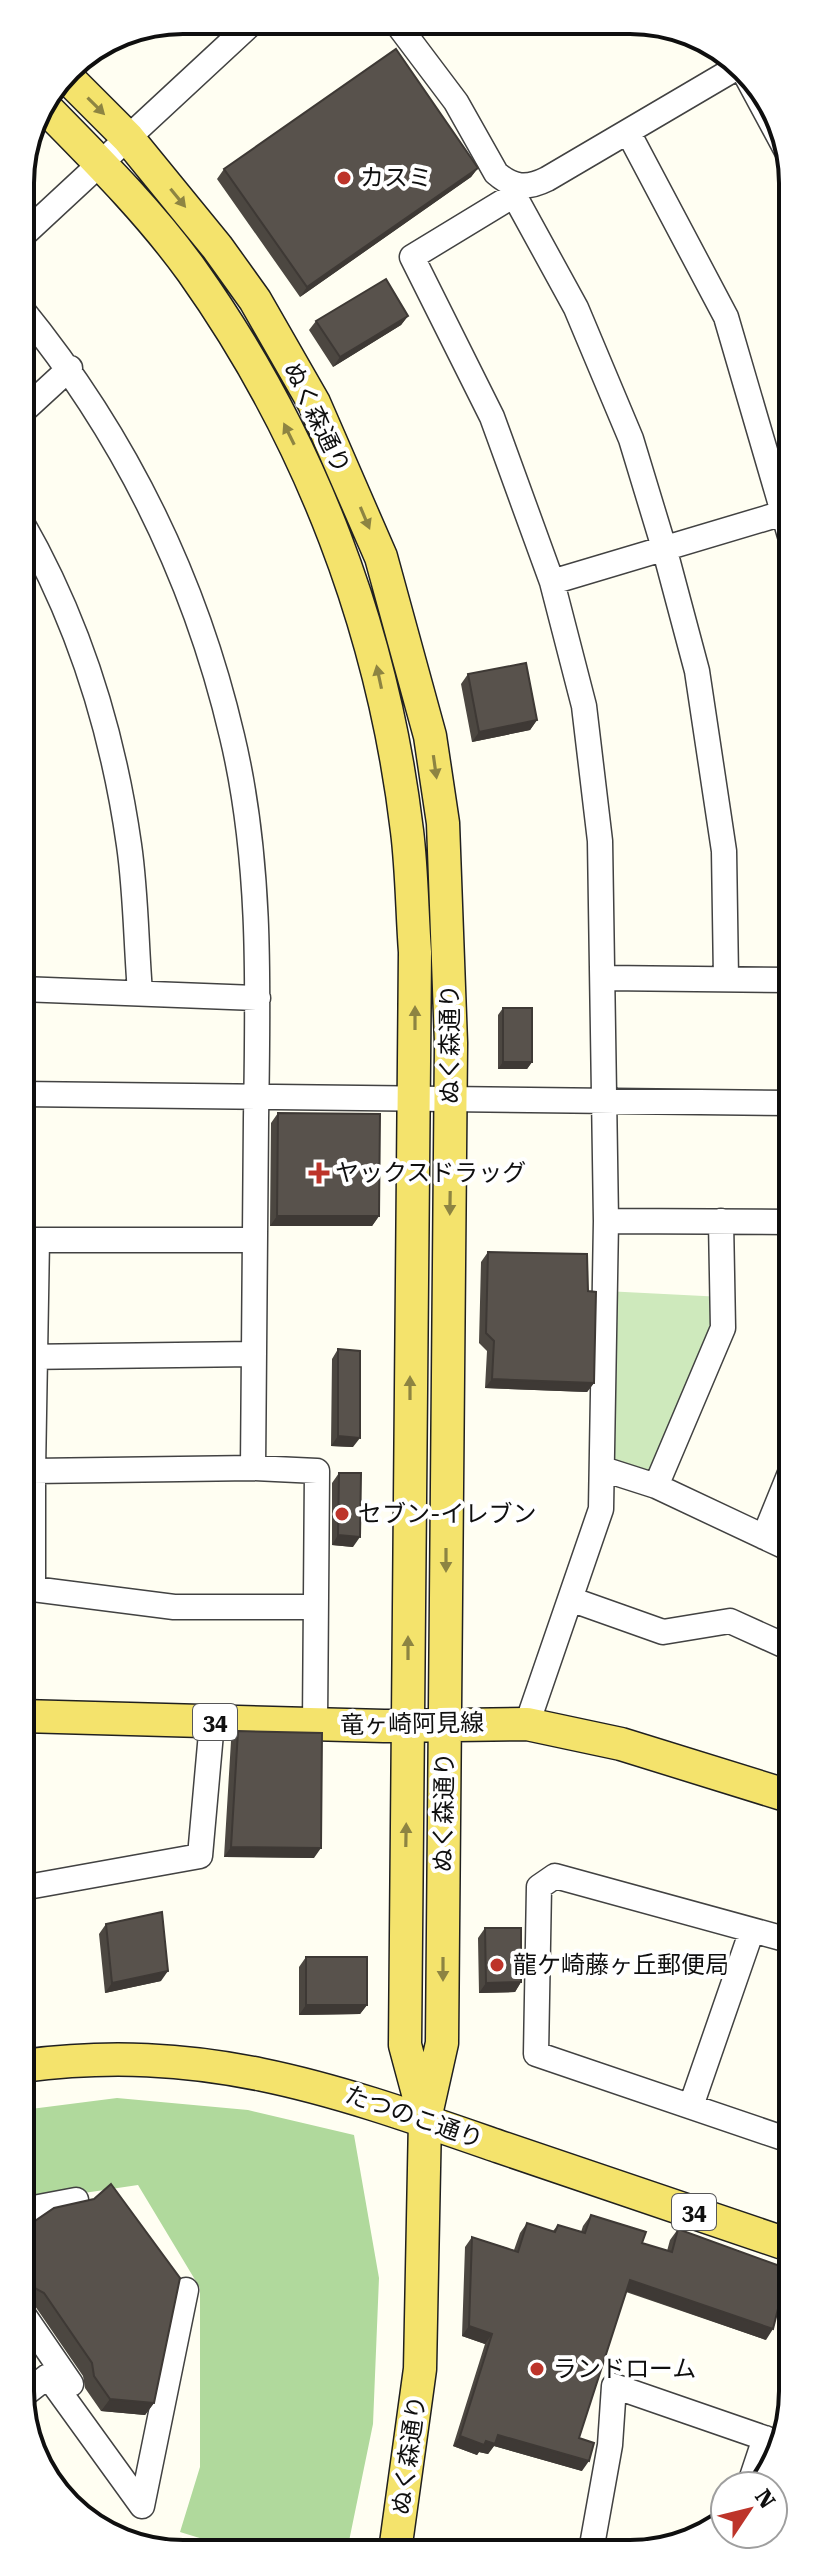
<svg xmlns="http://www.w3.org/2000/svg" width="813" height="2574" font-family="'Roboto Serif','Noto Sans JP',serif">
	<rect width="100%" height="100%" fill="#fffef2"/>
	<path fill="#cee9bc" d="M605,1291l118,6 -67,189 -53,-17z"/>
	<path fill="#b0d99c" d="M117,2098l131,12 106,25 25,143 -6,146 -26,127h-105l-62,-19 20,-65v-179l-62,-103 -115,17v-92z"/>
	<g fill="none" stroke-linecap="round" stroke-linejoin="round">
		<g stroke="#424242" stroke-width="27">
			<path id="minor" d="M395,21l61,81 40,71c17,15 31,16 51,6l194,-114
				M741,66l49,91
				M628,132l98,185 64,219
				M516,185l-2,10 62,113 55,131 34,112 32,120 27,180 2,127
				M514,195l-102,62 80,160 60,165 32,124 16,135 6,380 -5,288 -74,215
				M20,238l235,-218
				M21,308c102,125 174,270 211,428 30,125 26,256 24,383 -1,116 -2,232 -3,349
				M21,413l49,-45
				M21,521c57,99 92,211 108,324 7,48 7,98 11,147
				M552,582l238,-71
				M605,978l186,2
				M21,989l237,9
				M21,1094l770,9
				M606,1221l185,1
				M22,1240h233
				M37,1240l-4,231 220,-3 64,3 -2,253
				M22,1357l232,-3
				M603,1469l53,17 136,64
				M22,1472l11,-1v118h-11
				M656,1486l67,-158 -2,-107
				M764,1537l28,-69
				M33,1589l141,18h141
				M570,1599l93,33 67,-11 62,28
				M22,1888l178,-32 12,-134
				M792,1941l-237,-65 -16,11 -3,167 256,87
				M691,2106l61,-176
				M23,2210l53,-10
				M23,2314l48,70
				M23,2388l3,5 22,-17 94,130 44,-216
				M749,2486l16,-48
				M591,2551l19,-106 4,-59 162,56"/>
		</g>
		<g stroke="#202020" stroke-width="35">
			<path id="major" d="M65,75l63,63 89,109 38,53 59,103 67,154 49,179 13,87 8,220 -9,1000 -17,76 -5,250 -25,182
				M42,104c52,53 106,106 150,167 118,166 191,358 215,560 5,40 5,81 8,121l-10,1093 18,67
				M22,1716l362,10 143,-2 94,20 171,53
				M23,2066c181,-24 310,23 477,81 98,33 195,66 292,99"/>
		</g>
		<use href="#minor" stroke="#fff" stroke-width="24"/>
		<use href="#major" stroke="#f4e36c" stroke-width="32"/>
	</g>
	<path fill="#4c4741" d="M145,27l-10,11 -7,-7z
		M478,168l-7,9 -171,120 -83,-118 7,-10z
		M408,316l-7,9 -68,42 -24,-37 7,-9z
		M468,674l69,46 -7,10 -58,12 -11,-58z
		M503,1008l29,54 -5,7h-29v-54z
		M278,1113l101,103 -7,10h-102l1,-103z
		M488,1252l100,39 6,92 -7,9 -102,-4 2,-37 -8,-8 2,-81z
		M338,1349l15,98 -22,-1 1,-87z
		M339,1473l14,74 -21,-2v-62z
		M238,1731l76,127 -90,-1 7,-116z
		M106,1924l55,57 -56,12 -6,-59z
		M485,1928l36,54 -6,10 -36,1 -1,-55z
		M306,1957l61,48 -7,9 -61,1v-48z
		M591,2215l51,28 25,8 3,-11 8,-11 88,111 -140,-48 -47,146 3,33 -88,-25 -6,8 -9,-2 -2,3 -24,-9 32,-102 -23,-8 3,-89 7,-10 42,13 6,-17 7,-10 26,8 5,-6 23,7 2,-6z
		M35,2221l119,182 -9,12 -44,-4 -16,-23 -2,-12 -48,-70 -12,-6v-59l3,-7z"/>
	<path fill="#3e3935" d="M478,168l-7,9 -171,120 7,-10z
		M408,316l-7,9 -68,42 7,-10z
		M537,720l-7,10 -58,12 7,-10z
		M503,1062h29l-5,7h-29z
		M277,1216h102l-7,10h-102z
		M492,1379l102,4 -7,9 -102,-4z
		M338,1436l22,2 -7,9 -22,-1z
		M338,1535l22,2 -7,10 -21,-2z
		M231,1847l90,1 -7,10 -90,-1z
		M168,1971l-7,10 -56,12 7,-10z
		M521,1982l-6,10 -36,1 7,-10z
		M306,2005h61l-7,9 -61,1z
		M630,2280l143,49 -7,11 -143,-50z
		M469,2326l23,8 -7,10 -23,-8z
		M110,2399l44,4 -9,12 -44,-4z
		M498,2435l91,26 -7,10 -88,-25 -6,8 -9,-2 -2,3 -24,-9 7,-10 26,5z"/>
	<path fill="#58524c" stroke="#3e3935" stroke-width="2" d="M396,49l82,119 -171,119 -83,-118z
		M386,279l22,37 -68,41 -24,-36z
		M526,663l11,57 -58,12 -11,-58z
		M503,1008h29v54h-29z
		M278,1113l102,1 -1,102h-102z
		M488,1252l99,2 1,37 8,1 -2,91 -102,-4 2,-38 -8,-8z
		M338,1349l22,2v87l-22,-2z
		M339,1473h22l-1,64 -22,-2z
		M238,1731l84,2 -1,115 -90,-1z
		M162,1912l6,59 -56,12 -6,-59z
		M485,1928h36v54l-35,1z
		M306,1957h61v48h-61z
		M111,2184l69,94 -26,125 -44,-4 -16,-23 -2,-13 -48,-70 -13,-7 -8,-10v-27l12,-28 19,-13 40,-9z
		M591,2215l55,17 -4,11 30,9 6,-23 110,40 -15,60 -143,-49 -51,158 15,5 -5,18 -91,-26 -3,9 -9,-3 -2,4 -24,-9 32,-102 -23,-8 3,-89 46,15 9,-29 28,9 3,-7 27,8z"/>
	<defs><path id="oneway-solid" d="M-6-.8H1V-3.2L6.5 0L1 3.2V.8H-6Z" transform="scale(2)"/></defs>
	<g fill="#8d8442">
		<use href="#oneway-solid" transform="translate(96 106) rotate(45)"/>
		<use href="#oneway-solid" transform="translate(178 198) rotate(51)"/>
		<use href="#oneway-solid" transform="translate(289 434) rotate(-116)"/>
		<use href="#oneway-solid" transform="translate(365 518) rotate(67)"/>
		<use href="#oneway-solid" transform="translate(379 677) rotate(-102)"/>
		<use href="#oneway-solid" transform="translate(435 767) rotate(82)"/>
		<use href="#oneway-solid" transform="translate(415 1018) rotate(-90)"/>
		<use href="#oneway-solid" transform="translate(450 1203) rotate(91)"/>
		<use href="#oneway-solid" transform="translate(410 1388) rotate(-90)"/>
		<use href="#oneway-solid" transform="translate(446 1560) rotate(90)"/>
		<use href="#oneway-solid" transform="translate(408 1648) rotate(-90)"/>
		<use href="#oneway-solid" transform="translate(406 1835) rotate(-89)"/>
		<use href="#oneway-solid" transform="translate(443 1969) rotate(90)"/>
	</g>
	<g fill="#bd342a" stroke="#fff" stroke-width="3">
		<circle cx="344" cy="178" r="8"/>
		<path d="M315 1161h8v8h8v8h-8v8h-8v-8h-8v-8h8z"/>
		<circle cx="342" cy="1514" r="8"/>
		<circle cx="497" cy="1965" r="8"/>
		<circle cx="537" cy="2369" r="8"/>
	</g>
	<g text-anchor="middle" stroke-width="8" stroke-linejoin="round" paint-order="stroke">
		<g fill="#fff" stroke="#575757" stroke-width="2">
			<rect x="193" y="1704" width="44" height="36" rx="6"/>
			<rect x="672" y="2194" width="44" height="36" rx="6"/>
		</g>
		<g font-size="22" font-weight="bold" fill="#0f0f0f">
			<text x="215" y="1730">34</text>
			<text x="694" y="2220">34</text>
		</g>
		<g font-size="24" fill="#0f0f0f" stroke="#fff" text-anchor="start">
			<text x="360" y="186">カスミ</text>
			<text x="335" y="1181">ヤックスドラッグ</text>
			<text x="358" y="1522">セブン-イレブン</text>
			<text x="513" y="1973">龍ケ崎藤ヶ丘郵便局</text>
			<text x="553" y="2377">ランドローム</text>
		</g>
		<g font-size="24" fill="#0f0f0f" stroke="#fff">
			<text transform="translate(317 418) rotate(64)" y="8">ぬく森通り</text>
			<text transform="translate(450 1044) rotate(-90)" y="8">ぬく森通り</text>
			<text transform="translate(412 1724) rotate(-1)" y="8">竜ヶ崎阿見線</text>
			<text transform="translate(444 1812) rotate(-89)" y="8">ぬく森通り</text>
			<text transform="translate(414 2117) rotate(19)" y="8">たつのこ通り</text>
			<text transform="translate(409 2455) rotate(-82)" y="8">ぬく森通り</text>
		</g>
	</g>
	<path d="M0 0H813V2574H0ZM183 34H630A149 149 0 0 1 779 183V2391A149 149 0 0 1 630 2540H183A149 149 0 0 1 34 2391V183A149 149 0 0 1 183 34Z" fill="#fff" fill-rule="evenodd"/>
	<path fill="none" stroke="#0f0f0f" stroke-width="4" d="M183 34H630A149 149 0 0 1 779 183V2391A149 149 0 0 1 630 2540H183A149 149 0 0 1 34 2391V183A149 149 0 0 1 183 34Z"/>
	<g transform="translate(749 2510) rotate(55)"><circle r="38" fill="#ffffff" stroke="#9f9f9f" stroke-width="2"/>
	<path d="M0-6L14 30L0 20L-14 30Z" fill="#bd342a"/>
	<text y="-12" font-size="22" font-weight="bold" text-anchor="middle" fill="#0f0f0f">N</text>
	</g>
</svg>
